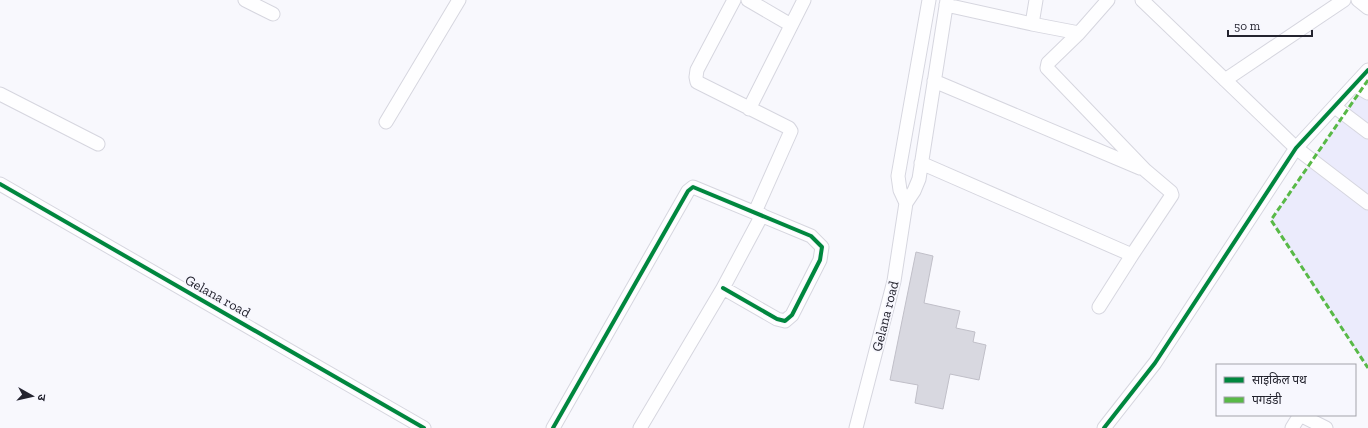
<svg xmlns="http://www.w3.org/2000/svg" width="1368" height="428" font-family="'Zilla Slab','Noto Sans Devanagari',serif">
	<rect width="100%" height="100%" fill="#f8f8fd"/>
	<path fill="#ebebfc" d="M1368,80v288l-97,-148z"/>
	<path fill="#d8d8e0" stroke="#c0bfc8" d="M916,252l17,4 -9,47 36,8 -4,17 19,4 -2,10 13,3 -7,35 -29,-6 -7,35 -28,-6 3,-18 -28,-5z"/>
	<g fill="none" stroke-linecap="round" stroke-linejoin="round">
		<g stroke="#d6d6df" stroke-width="15">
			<path id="minor" d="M245,0l28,14
				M734,0l-37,70 -1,7 1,5 92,46 2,3 -36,81
				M748,0l43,25
				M1036,0l-4,24 47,9 29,-33
				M1142,0l154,148 72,55
				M1358,0l10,8
				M946,5l86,19
				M1079,33l-31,30 -1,5 98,102 26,22 1,3 -40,60 -33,52
				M1225,80l119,-80
				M934,81l206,87
				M1354,85l14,8
				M0,94l98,50
				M1335,107l33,25
				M749,109l55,-109
				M386,122l73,-122
				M921,163l211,92
				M0,184l424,244
				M906,203l-6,-13 -2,-14 31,-176
				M553,428l135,-237 5,-4 118,49 11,11 -2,13 -28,55 -7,6 -8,-2 -54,-31
				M640,428l83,-140 39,-73
				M856,428l38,-147 12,-78 8,-12 5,-12 28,-179
				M1104,428l51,-65 141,-215 72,-78
				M1292,428l8,-13 26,13"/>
		</g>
		<use href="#minor" stroke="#fefeff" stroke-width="13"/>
		<path stroke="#58b947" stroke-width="3" stroke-dasharray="6 3" stroke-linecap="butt" d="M1368,80l-97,140 97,148"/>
		<g stroke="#f7f7fe" stroke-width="6">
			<path id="cycleway" d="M0,184l424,244
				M553,428l135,-237 5,-4 118,49 11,11 -2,13 -28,55 -7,6 -8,-2 -54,-31
				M1104,428l51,-65 141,-215 72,-78"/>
		</g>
		<use href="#cycleway" stroke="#00873e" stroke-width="4"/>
	</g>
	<g text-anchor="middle" stroke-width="3.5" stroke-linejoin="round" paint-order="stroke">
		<g font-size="14" fill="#24242f" stroke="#f7f7fe">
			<text transform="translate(218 296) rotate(29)" y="5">Gelana road</text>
			<text transform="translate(885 316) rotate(-76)" y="5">Gelana road</text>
		</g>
	</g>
	<rect x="1216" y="364" width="140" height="52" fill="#f7f7fe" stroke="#a3a3ab"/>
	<rect x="1224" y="377" width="20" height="6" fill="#00873e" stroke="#a3a3ab"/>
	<text x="1252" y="384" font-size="12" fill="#24242f">साइकिल पथ</text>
	<rect x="1224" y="397" width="20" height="6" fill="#58b947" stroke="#a3a3ab"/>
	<text x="1252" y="404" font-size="12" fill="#24242f">पगडंडी</text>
	<g transform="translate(32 396) rotate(98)" stroke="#f7f7fe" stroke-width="3" paint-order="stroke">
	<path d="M0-3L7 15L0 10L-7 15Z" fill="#24242f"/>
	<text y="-6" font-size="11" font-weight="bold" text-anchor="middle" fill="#24242f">उ</text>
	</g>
	<path d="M1228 30v6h84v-6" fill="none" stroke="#24242f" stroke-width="2"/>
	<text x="1234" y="30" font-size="12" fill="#24242f" stroke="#f7f7fe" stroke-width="3" paint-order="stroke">50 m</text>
</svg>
